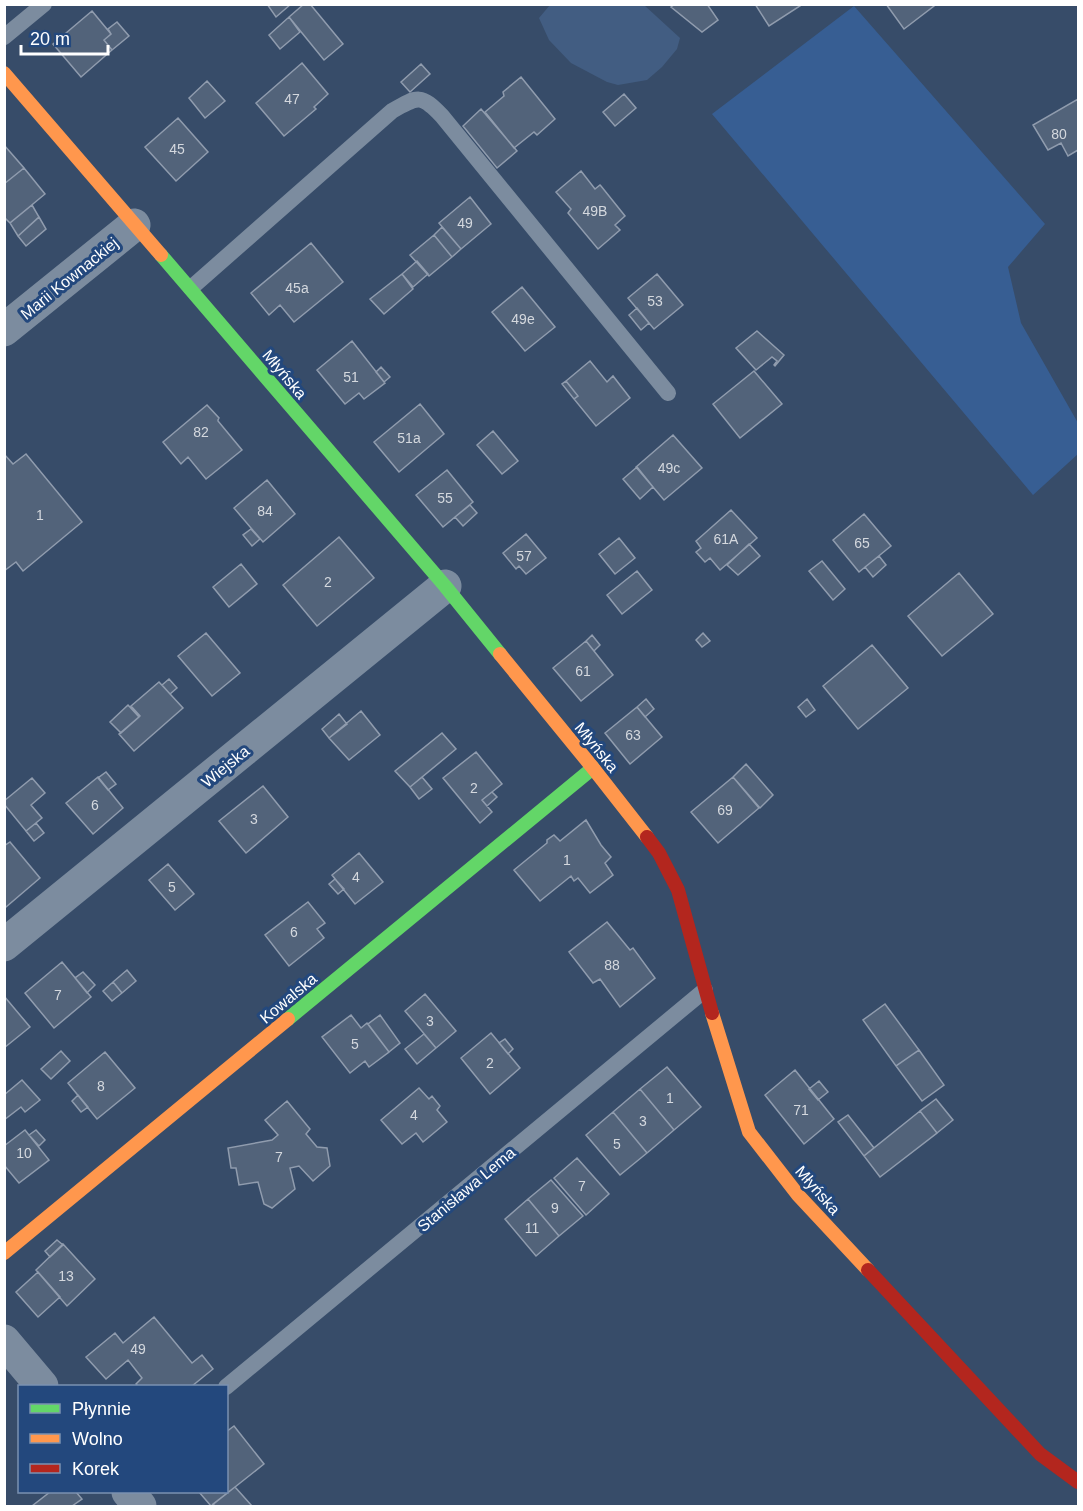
<svg xmlns="http://www.w3.org/2000/svg" width="1083" height="1511" font-family="Helvetica,sans-serif">
	<rect width="100%" height="100%" fill="#374c69"/>
	<path fill="#375e93" d="M854,6l191,218 -37,43 13,56 57,100v31l-45,41 -321,-381z"/>
	<path fill="#425d82" d="M550,5h94l36,33 -3,11 -15,18 -15,13 -29,5 -11,-3 -36,-19 -22,-23 -10,-22z"/>
	<path fill="#52637a" stroke="#909cae" stroke-width="1.5" d="M267,4h24l-15,13z
		M304,4h6l33,40 -19,16 -35,-43z
		M675,4h32l11,16 -16,12 -31,-25z
		M755,4h48l-34,22z
		M886,4h47l1,2 -30,23z
		M92,11l19,23 -7,6 8,10 -31,27 -28,-33z
		M289,17l11,15 -20,17 -11,-14z
		M117,22l12,14 -17,14 -8,-10 7,-6 -3,-5z
		M302,63l26,31 -14,13 2,2 -32,27 -28,-33z
		M421,64l9,10 -20,18 -9,-10z
		M521,77l34,42 -18,16 -3,-3 -20,16 -29,-36 19,-16 -1,-4z
		M207,81l18,20 -20,17 -16,-20z
		M624,94l12,14 -21,18 -12,-14z
		M1078,99v51l-10,6 -7,-13 -13,7 -15,-25z
		M481,109l36,42 -20,17 -34,-42z
		M178,118l30,34 -32,29 -31,-34z
		M4,145l20,23 -20,16z
		M24,168l21,26 -35,29 -6,-6v-33z
		M581,171l14,18 5,-4 1,1 24,30 -10,9 5,5 -22,19 -30,-36 3,-4 -15,-17z
		M470,197l21,27 -30,25 -22,-26z
		M32,205l7,12 -21,19 -8,-13z
		M39,217l7,12 -20,17 -8,-10z
		M442,227l19,22 -9,8 -18,-22z
		M434,235l18,22 -23,19 -19,-21z
		M311,243l32,39 -49,40 -14,-17 -11,10 -18,-22z
		M417,261l11,13 -15,13 -11,-13z
		M402,274l11,15 -29,25 -14,-15z
		M657,274l26,31 -29,24 -26,-31z
		M522,287l33,40 -30,24 -33,-39z
		M637,308l12,15 -8,7 -12,-15z
		M757,331l27,24 -9,11 -1,-1 3,-4 -5,-4 -16,13 -20,-22z
		M352,341l33,42 -21,16 -5,-6 -14,11 -28,-34z
		M590,361l17,21 6,-6 17,22 -34,28 -22,-27 4,-3 -12,-15z
		M381,367l9,10 -6,5 -8,-10z
		M754,371l28,33 -42,34 -27,-34z
		M566,381l12,15 -4,3 -12,-15z
		M420,404l24,30 -45,38 -25,-30z
		M207,405l12,13 -1,2v1l24,29 -36,29 -18,-22 -7,7 -18,-22z
		M493,431l25,30 -16,13 -25,-29z
		M673,435l29,33 -38,32 -28,-33z
		M4,454l9,10 13,-10 56,68 -59,49 -7,-9 -12,9z
		M637,467l16,20 -13,12 -17,-20z
		M447,470l26,32 -30,25 -27,-32z
		M267,480l28,34 -32,28 -29,-34z
		M470,505l7,8 -14,13 -8,-9z
		M731,510l26,28 -37,32 -10,-12 -5,4 -9,-10 5,-4 -5,-7z
		M864,514l27,32 -32,26 -26,-32z
		M251,529l9,10 -8,7 -9,-11z
		M526,534l20,24 -20,16 -7,-8 -3,3 -13,-16z
		M339,537l35,41 -57,48 -34,-41z
		M619,538l16,20 -20,16 -16,-20z
		M749,544l11,12 -22,19 -11,-10z
		M879,556l7,9 -13,12 -8,-10z
		M822,561l23,28 -12,11 -24,-29z
		M241,564l16,20 -28,23 -16,-20z
		M637,571l15,19 -30,24 -15,-19z
		M959,573l34,41 -51,42 -34,-40z
		M206,633l34,40 -28,23 -34,-40z
		M703,633l7,8 -8,6 -6,-7z
		M592,635l8,10 -6,6 -8,-10z
		M586,641l27,34 -32,26 -28,-33z
		M872,645l36,43 -50,41 -35,-43z
		M169,679l8,9 -7,6 -8,-9z
		M159,682l24,26 -49,43 -15,-17 21,-18 -9,-10z
		M646,699l8,10 -9,8 -8,-10z
		M807,699l8,11 -9,7 -8,-10z
		M128,705l11,12 -18,16 -11,-11z
		M637,707l25,30 -32,27 -25,-31z
		M361,711l19,24 -31,25 -20,-22z
		M339,714l8,10 -18,14 -7,-9z
		M442,733l14,16 -46,38 -15,-16z
		M476,752l26,32 -20,16 10,12 -12,11 -37,-45z
		M746,764l27,31 -13,13 -27,-31z
		M106,772l10,12 -8,6 -10,-12z
		M98,777l25,31 -30,26 -27,-31z
		M422,777l10,12 -13,10 -9,-12z
		M733,777l26,31 -41,35 -27,-31z
		M32,778l13,15 -14,12 11,13 -16,13 -22,-27v-3z
		M263,786l25,31 -42,36 -27,-32z
		M492,792l5,5 -10,9 -5,-6z
		M586,820l15,25 10,12 -6,6 8,12 -23,18 -12,-15 -4,3 -3,-5 -31,25 -26,-31 33,-27v-3l7,-5 6,6z
		M36,823l8,10 -10,8 -8,-10z
		M10,842l30,36 -34,29 -2,-2v-59z
		M359,853l24,29 -28,22 -23,-29z
		M168,864l26,30 -19,16 -26,-30z
		M335,879l9,10 -6,5 -9,-10z
		M308,902l17,21 -8,6 7,9 -35,28 -24,-31z
		M607,922l23,28 3,-2 22,30 -35,29 -20,-28 -7,4 -24,-31z
		M62,962l29,35 -37,31 -29,-35z
		M127,970l9,11 -14,12 -9,-11z
		M83,972l12,13 -8,8 -12,-15z
		M113,982l9,11 -10,8 -9,-10z
		M425,994l31,37 -20,17 -31,-37z
		M4,996l26,31 -26,21z
		M885,1004l34,46 -23,16 -33,-46z
		M351,1015l10,13 6,-5 22,29 -20,15 -4,-6 -15,12 -28,-36z
		M380,1015l20,28 -11,9 -21,-28z
		M491,1033l29,35 -30,26 -29,-36z
		M424,1034l12,14 -19,16 -12,-15z
		M505,1039l8,10 -5,5 -9,-11z
		M919,1050l25,35 -22,16 -26,-35z
		M61,1051l9,10 -19,18 -10,-10z
		M105,1052l30,36 -38,31 -29,-36z
		M667,1067l34,40 -27,23 -34,-41z
		M795,1070l39,49 -30,25 -39,-49z
		M22,1080l18,20 -15,12 -4,-5 -17,13v-25z
		M819,1081l9,11 -10,8 -9,-11z
		M419,1088l10,11 3,-3 8,10 -3,4 10,12 -24,20 -7,-9 -14,11 -21,-24z
		M640,1089l34,41 -27,23 -34,-41z
		M78,1095l10,12 -7,5 -9,-11z
		M936,1099l17,21 -16,13 -17,-22z
		M287,1101l23,28 -4,5 11,13 10,1 3,18 -17,15 -14,-15 -9,2 5,21 -23,19 -8,-4 -6,-22 -19,3 -3,-17h-5l-3,-20 44,-8 6,-5 -13,-15z
		M920,1111l17,22 -57,44 -16,-21z
		M613,1112l34,41 -27,22 -34,-40z
		M848,1115l26,33 -10,8 -26,-34z
		M25,1130l24,30 -30,23 -15,-18v-19z
		M36,1130l9,10 -6,6 -10,-11z
		M577,1158l32,36 -23,21 -32,-37z
		M551,1180l32,36 -24,20 -31,-37z
		M528,1199l31,37 -23,20 -31,-37z
		M57,1240l6,5 -13,12 -5,-6z
		M63,1244l32,35 -28,27 -31,-36z
		M38,1272l22,25 -22,20 -22,-25z
		M154,1317l38,46 10,-8 11,14 -21,17h-54l-2,-2 6,-6 -14,-18 -22,19 -20,-22 29,-24 8,10z
		M234,1426l30,38 -53,42 -12,-14h27v-60z
		M235,1487l17,19h-37l-2,-2z
		M50,1492h26l6,7 -10,7h-40z"/>
	<g fill="none" stroke-linecap="round" stroke-linejoin="round">
		<path stroke="#7c8c9f" stroke-width="16" d="M4,37l40,-33
			M191,288l201,-177c26,-15 29,-17 50,5l226,277
			M226,1387l479,-397"/>
		<path stroke="#7c8c9f" stroke-width="33" d="M4,330l130,-105
			M4,945l441,-359
			M4,1341l38,45
			M128,1492l12,14"/>
		<path stroke="#63d668" stroke-width="14" d="M161,255l284,331 55,68
			M288,1019l305,-251"/>
		<path stroke="#ff974d" stroke-width="14" d="M4,73l157,182
			M500,654l93,114 54,69
			M712,1013l37,119 49,63 70,75
			M4,1253l284,-234"/>
		<path stroke="#b3261e" stroke-width="14" d="M647,837l12,16 19,37 34,123
			M868,1270l172,184 38,28"/>
	</g>
	<g text-anchor="middle" stroke-width="6" stroke-linejoin="round" paint-order="stroke">
		<g font-size="14" fill="#d4d8de">
			<text x="292" y="104">47</text>
			<text x="1059" y="139">80</text>
			<text x="177" y="154">45</text>
			<text x="595" y="216">49B</text>
			<text x="465" y="228">49</text>
			<text x="297" y="293">45a</text>
			<text x="655" y="306">53</text>
			<text x="523" y="324">49e</text>
			<text x="351" y="382">51</text>
			<text x="201" y="437">82</text>
			<text x="409" y="443">51a</text>
			<text x="669" y="473">49c</text>
			<text x="445" y="503">55</text>
			<text x="265" y="516">84</text>
			<text x="40" y="520">1</text>
			<text x="726" y="544">61A</text>
			<text x="862" y="548">65</text>
			<text x="524" y="561">57</text>
			<text x="328" y="587">2</text>
			<text x="583" y="676">61</text>
			<text x="633" y="740">63</text>
			<text x="474" y="793">2</text>
			<text x="95" y="810">6</text>
			<text x="725" y="815">69</text>
			<text x="254" y="824">3</text>
			<text x="567" y="865">1</text>
			<text x="356" y="882">4</text>
			<text x="172" y="892">5</text>
			<text x="294" y="937">6</text>
			<text x="612" y="970">88</text>
			<text x="58" y="1000">7</text>
			<text x="430" y="1026">3</text>
			<text x="355" y="1049">5</text>
			<text x="490" y="1068">2</text>
			<text x="101" y="1091">8</text>
			<text x="670" y="1103">1</text>
			<text x="801" y="1115">71</text>
			<text x="414" y="1120">4</text>
			<text x="643" y="1126">3</text>
			<text x="617" y="1149">5</text>
			<text x="24" y="1158">10</text>
			<text x="279" y="1162">7</text>
			<text x="582" y="1191">7</text>
			<text x="555" y="1213">9</text>
			<text x="532" y="1233">11</text>
			<text x="66" y="1281">13</text>
			<text x="138" y="1354">49</text>
		</g>
		<g font-size="16" fill="#fff" stroke="#23487d">
			<text transform="translate(69 278) rotate(-39)" y="6">Marii Kownackiej</text>
			<text transform="translate(285 374) rotate(50)" y="6">Młyńska</text>
			<text transform="translate(597 747) rotate(51)" y="6">Młyńska</text>
			<text transform="translate(225 766) rotate(-39)" y="6">Wiejska</text>
			<text transform="translate(288 998) rotate(-40)" y="6">Kowalska</text>
			<text transform="translate(466 1189) rotate(-40)" y="6">Stanisława Lema</text>
			<text transform="translate(818 1190) rotate(49)" y="6">Młyńska</text>
		</g>
	</g>
	<rect width="1083" height="1511" fill="none" stroke="#ffffff" stroke-width="12"/>
	<rect x="18" y="1385" width="210" height="108" fill="#23487d" stroke="#7b91b1" stroke-width="1.5"/>
	<rect x="30" y="1404" width="30" height="9" fill="#63d668" stroke="#7b91b1" stroke-width="1.5"/>
	<text x="72" y="1415" font-size="18" fill="#ffffff">Płynnie</text>
	<rect x="30" y="1434" width="30" height="9" fill="#ff974d" stroke="#7b91b1" stroke-width="1.5"/>
	<text x="72" y="1445" font-size="18" fill="#ffffff">Wolno</text>
	<rect x="30" y="1464" width="30" height="9" fill="#b3261e" stroke="#7b91b1" stroke-width="1.5"/>
	<text x="72" y="1475" font-size="18" fill="#ffffff">Korek</text>
	<path d="M21 45v9h87v-9" fill="none" stroke="#ffffff" stroke-width="3"/>
	<text x="30" y="45" font-size="18" fill="#ffffff" stroke="#23487d" stroke-width="4.5" paint-order="stroke">20 m</text>
</svg>
